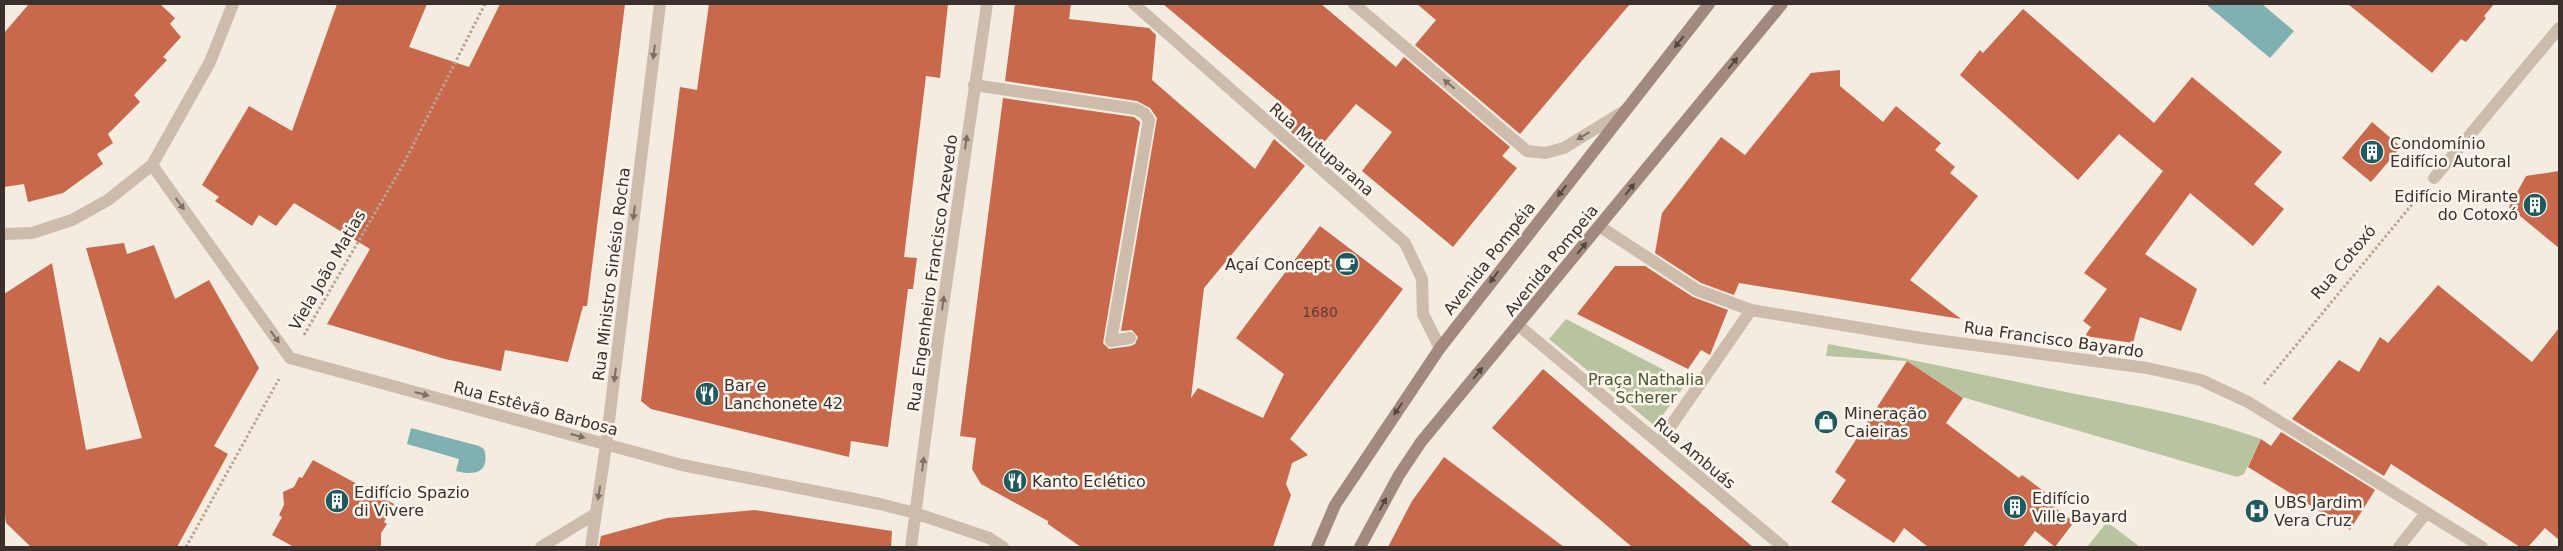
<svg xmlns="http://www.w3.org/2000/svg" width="2563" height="551" font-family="'DejaVu Sans',sans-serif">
	<rect width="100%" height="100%" fill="#f4ebe1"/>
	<path fill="#b8c4a0" d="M1566,319l121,63 -32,44 -106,-87z
		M1828,344c80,14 158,32 238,48 65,13 132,24 195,47l-17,35 -7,3 -275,-80 -55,-36 -81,-5z
		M2107,522l33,25h-53z"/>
	<path fill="#7fb0b2" d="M2209,4h53l32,27 -24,27 -63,-53z
		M411,428l68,18 5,3c7,24 -10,27 -28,22l3,-12 -52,-15z"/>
	<path fill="#c8694b" d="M29,4h131l15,14 -5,6 11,13 -18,20 4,3 -33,35 6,7 -32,32 5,9 -16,11 6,10 -40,29 -35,9 -4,-18 -20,3v-154z
		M337,4h90l-18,43 60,20 31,-63h125l-38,302h-4l-15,56 -63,-12 -4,21 -56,-12 -118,-35 43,-75 -76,-46 -18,23 -17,-11 -7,11 -37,-25 4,-4 -17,-12 47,-79 43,25z
		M709,4h239l-8,74 -14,-2 -22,181 13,1 -4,31h-5l-20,158 -37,-6 -2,16 -198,-48 -10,-8 39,-314 17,3z
		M1015,4h56l-2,15 80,9 7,7 -4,45 103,89 19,-30 31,27 -101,122 -13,110 7,-10 65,30 21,-44 -48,-36 84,-112 83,63 -113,150 18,16 -16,8 -6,21 5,11 -18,52h-192l-33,-23v-3l-67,-37 -9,-15 4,-31 -16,-2 43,-338 131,19 6,5 -37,221 6,6 22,-3 4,-2 3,-7 -6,-7 -11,1 36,-213 -7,-10 -13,-7 -132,-20z
		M1163,4h158l75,63 8,-10 106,90 -8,9 15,12 -64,79 -91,-76 30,-39 -36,-28 -41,49 -32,-28 9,-13z
		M1417,4h213l-110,130 -105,-89 21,-25z
		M2348,4h146l-10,12 2,2 -20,24 -5,-3 -29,34z
		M2023,9l131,114 38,-46 90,75 -28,32 30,25 -31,37 -63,-53 -45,61 52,35 -16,42 -41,-14 -7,26 -48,-7 6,-9 -8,-6 24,-32 -23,-16 79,-102 -44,-37 -41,46 -118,-105 20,-25 3,3z
		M1840,70v16l43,36 13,-16 45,37 -6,7 20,17 -5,6 28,23 -68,84 51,39 -222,-36 -5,12 -33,-12 -46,-30 7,-40 59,-76 24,18 66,-82z
		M2372,122l29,25 -30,35 -29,-24z
		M2559,171v77l-50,-41 17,-31z
		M124,243l3,11 27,-9 21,54 34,-19 50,88 -45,78 14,8 -51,93h-146l-25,-24 -2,-16v-213l48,-31 34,187 56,-12 -56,-190z
		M1615,266h30l48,31 35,13 -18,45 -9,-5 -13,19 -111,-55z
		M2438,285l94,77 27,-34v212l-14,-12 -17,19h-8l-129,-83 -7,12 -92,-57 47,-59 20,12 21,-35 8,6z
		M1907,361l56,37 -17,25 73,55 3,-3 23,17 -4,5 33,25 -19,25 -20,-16 -12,16h-95l-24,-19 -10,15 -63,-41 15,-22 -11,-8z
		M1543,369l129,110 81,68h-121l-140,-119z
		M2281,432l94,58 -25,40 -102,-63 13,-28 10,7z
		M1444,457l120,90h-176l24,-46z
		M313,460l81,44 -10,18 3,2 -6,9v14h-87l-22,-12 10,-18 -3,-2 5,-10 -1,-13 11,-5 5,-10 3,1z
		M755,510l137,21 -1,16h-292l2,-11 66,-18z"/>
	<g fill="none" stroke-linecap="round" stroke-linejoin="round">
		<path stroke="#b9a596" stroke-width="3" stroke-dasharray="2.5 2.5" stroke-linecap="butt" d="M304,335l100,-172 81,-159
			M2264,384l155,-188
			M186,547l93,-168"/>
		<path stroke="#cdbbac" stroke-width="12" d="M974,85l162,24 8,4 5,7 -38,221 19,-3"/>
		<path stroke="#cdbbac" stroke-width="12" d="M1134,4l271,239 17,36 1,35 17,34
			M1354,4l173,147 18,2 19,-5 60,-37
			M152,165l138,193 392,107 198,39 35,9 74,25 14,9
			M2434,178l125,-150
			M1599,226l98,64 54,20 170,28 226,30 54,12 47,22 234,145
			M4,234l28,-1 40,-13 36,-20 44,-35 58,-103 23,-58
			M1518,325l265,222
			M1659,443l92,-133
			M541,547l54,-33
			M591,547l15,-102 54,-441
			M911,547l26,-200 50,-343
			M2399,547l27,-34"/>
		<path stroke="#a18a7d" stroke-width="12" d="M1317,547l18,-42 105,-157 269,-344
			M1360,547l39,-72 22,-33 361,-438"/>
	</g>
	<defs><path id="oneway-solid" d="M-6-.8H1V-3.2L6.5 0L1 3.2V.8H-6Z" transform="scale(1.25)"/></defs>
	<g fill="#544640">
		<use href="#oneway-solid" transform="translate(1679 42) rotate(128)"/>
		<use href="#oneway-solid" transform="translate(1733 63) rotate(-51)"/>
		<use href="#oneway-solid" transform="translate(1630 189) rotate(-51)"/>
		<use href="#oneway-solid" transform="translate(1562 191) rotate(128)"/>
		<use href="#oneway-solid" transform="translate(1582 248) rotate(-51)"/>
		<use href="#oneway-solid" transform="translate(1494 277) rotate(127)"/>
		<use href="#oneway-solid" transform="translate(1478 373) rotate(-51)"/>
		<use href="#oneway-solid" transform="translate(1398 409) rotate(124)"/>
		<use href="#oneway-solid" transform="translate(1383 504) rotate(-61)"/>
	</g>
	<g fill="#7d6f65">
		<use href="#oneway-solid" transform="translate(654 52) rotate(97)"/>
		<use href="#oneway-solid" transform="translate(1449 84) rotate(-140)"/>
		<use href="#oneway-solid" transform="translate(1583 136) rotate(149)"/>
		<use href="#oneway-solid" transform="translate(966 142) rotate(-82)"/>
		<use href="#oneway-solid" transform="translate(180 204) rotate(54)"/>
		<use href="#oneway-solid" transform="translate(634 213) rotate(97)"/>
		<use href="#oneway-solid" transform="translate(943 303) rotate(-82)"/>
		<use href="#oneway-solid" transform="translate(275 337) rotate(54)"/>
		<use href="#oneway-solid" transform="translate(615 375) rotate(97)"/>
		<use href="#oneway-solid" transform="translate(422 394) rotate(15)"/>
		<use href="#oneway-solid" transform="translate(578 436) rotate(15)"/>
		<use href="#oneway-solid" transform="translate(923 464) rotate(-83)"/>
		<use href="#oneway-solid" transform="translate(599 493) rotate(99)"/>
	</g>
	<defs>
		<g id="building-disc" transform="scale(1.25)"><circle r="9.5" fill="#1f5a5e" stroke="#fbf5ee"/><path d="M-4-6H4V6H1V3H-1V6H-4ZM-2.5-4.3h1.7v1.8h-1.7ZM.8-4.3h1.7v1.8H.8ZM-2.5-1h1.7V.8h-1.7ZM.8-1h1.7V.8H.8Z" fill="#fff"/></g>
		<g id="cafe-disc" transform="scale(1.25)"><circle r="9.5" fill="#1f5a5e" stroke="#fbf5ee"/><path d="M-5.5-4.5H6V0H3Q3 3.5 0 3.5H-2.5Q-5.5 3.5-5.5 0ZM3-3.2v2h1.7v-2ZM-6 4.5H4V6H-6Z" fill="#fff"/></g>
		<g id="restaurant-disc" transform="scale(1.25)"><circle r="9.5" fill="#1f5a5e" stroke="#fbf5ee"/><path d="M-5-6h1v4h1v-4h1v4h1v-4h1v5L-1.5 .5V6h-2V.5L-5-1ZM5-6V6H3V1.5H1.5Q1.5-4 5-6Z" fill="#fff"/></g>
		<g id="shop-disc" transform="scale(1.25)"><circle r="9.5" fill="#1f5a5e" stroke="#fbf5ee"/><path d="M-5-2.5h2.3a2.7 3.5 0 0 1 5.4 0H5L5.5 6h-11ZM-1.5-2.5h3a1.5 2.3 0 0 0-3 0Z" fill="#fff"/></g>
		<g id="hospital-disc" transform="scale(1.25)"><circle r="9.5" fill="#1f5a5e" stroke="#fbf5ee"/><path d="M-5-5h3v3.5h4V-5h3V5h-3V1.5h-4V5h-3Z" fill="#fff"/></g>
	</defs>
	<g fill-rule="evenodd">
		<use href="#building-disc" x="2372" y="152"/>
		<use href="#building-disc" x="2535" y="205"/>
		<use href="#cafe-disc" x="1347" y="264"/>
		<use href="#restaurant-disc" x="707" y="394"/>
		<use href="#shop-disc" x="1826" y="422"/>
		<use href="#restaurant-disc" x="1015" y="481"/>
		<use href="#building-disc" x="337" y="501"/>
		<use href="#building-disc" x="2015" y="507"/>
		<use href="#hospital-disc" x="2257" y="511"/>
	</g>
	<g text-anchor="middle" stroke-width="5" stroke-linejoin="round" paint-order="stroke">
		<g font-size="14" fill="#5e3e33">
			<text x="1320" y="317">1680</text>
		</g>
		<g font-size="16" fill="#3b302b" stroke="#fbf5ee" text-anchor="start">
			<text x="2390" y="149">Condomínio<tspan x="2390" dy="18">Edifício Autoral</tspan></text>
			<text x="2518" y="202" text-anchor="end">Edifício Mirante<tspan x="2518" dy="18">do Cotoxó</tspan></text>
			<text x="1330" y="270" text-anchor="end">Açaí Concept</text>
			<text x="724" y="391">Bar e<tspan x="724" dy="18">Lanchonete 42</tspan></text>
			<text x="1844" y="419">Mineração<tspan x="1844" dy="18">Caieiras</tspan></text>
			<text x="1032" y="487">Kanto Eclético</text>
			<text x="354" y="498">Edifício Spazio<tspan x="354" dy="18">di Vivere</tspan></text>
			<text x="2032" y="504">Edifício<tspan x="2032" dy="18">Ville Bayard</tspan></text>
			<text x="2274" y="508">UBS Jardim<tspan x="2274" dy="18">Vera Cruz</tspan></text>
		</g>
		<g font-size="16" fill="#3b302b" stroke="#fbf5ee">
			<text transform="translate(1322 149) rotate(41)" y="6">Rua Mutuparana</text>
			<text transform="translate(1489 258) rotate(-52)" y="6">Avenida Pompéia</text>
			<text transform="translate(1551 260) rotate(-51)" y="6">Avenida Pompeia</text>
			<text transform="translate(2343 262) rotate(-50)" y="6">Rua Cotoxó</text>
			<text transform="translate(327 270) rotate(-60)" y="6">Viela João Matias</text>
			<text transform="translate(932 273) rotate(-82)" y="6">Rua Engenheiro Francisco Azevedo</text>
			<text transform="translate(611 274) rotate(-83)" y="6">Rua Ministro Sinésio Rocha</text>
			<text transform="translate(2054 339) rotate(8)" y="6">Rua Francisco Bayardo</text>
			<text transform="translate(536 408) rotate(15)" y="6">Rua Estêvão Barbosa</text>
			<text transform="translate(1695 453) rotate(40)" y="6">Rua Ambuás</text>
		</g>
		<g font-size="16" fill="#4a5a2e" stroke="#fbf5ee">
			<text x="1646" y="385">Praça Nathalia<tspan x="1646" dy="18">Scherer</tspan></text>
		</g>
	</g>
	<rect width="2563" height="551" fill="none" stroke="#3b302b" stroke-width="10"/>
</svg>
